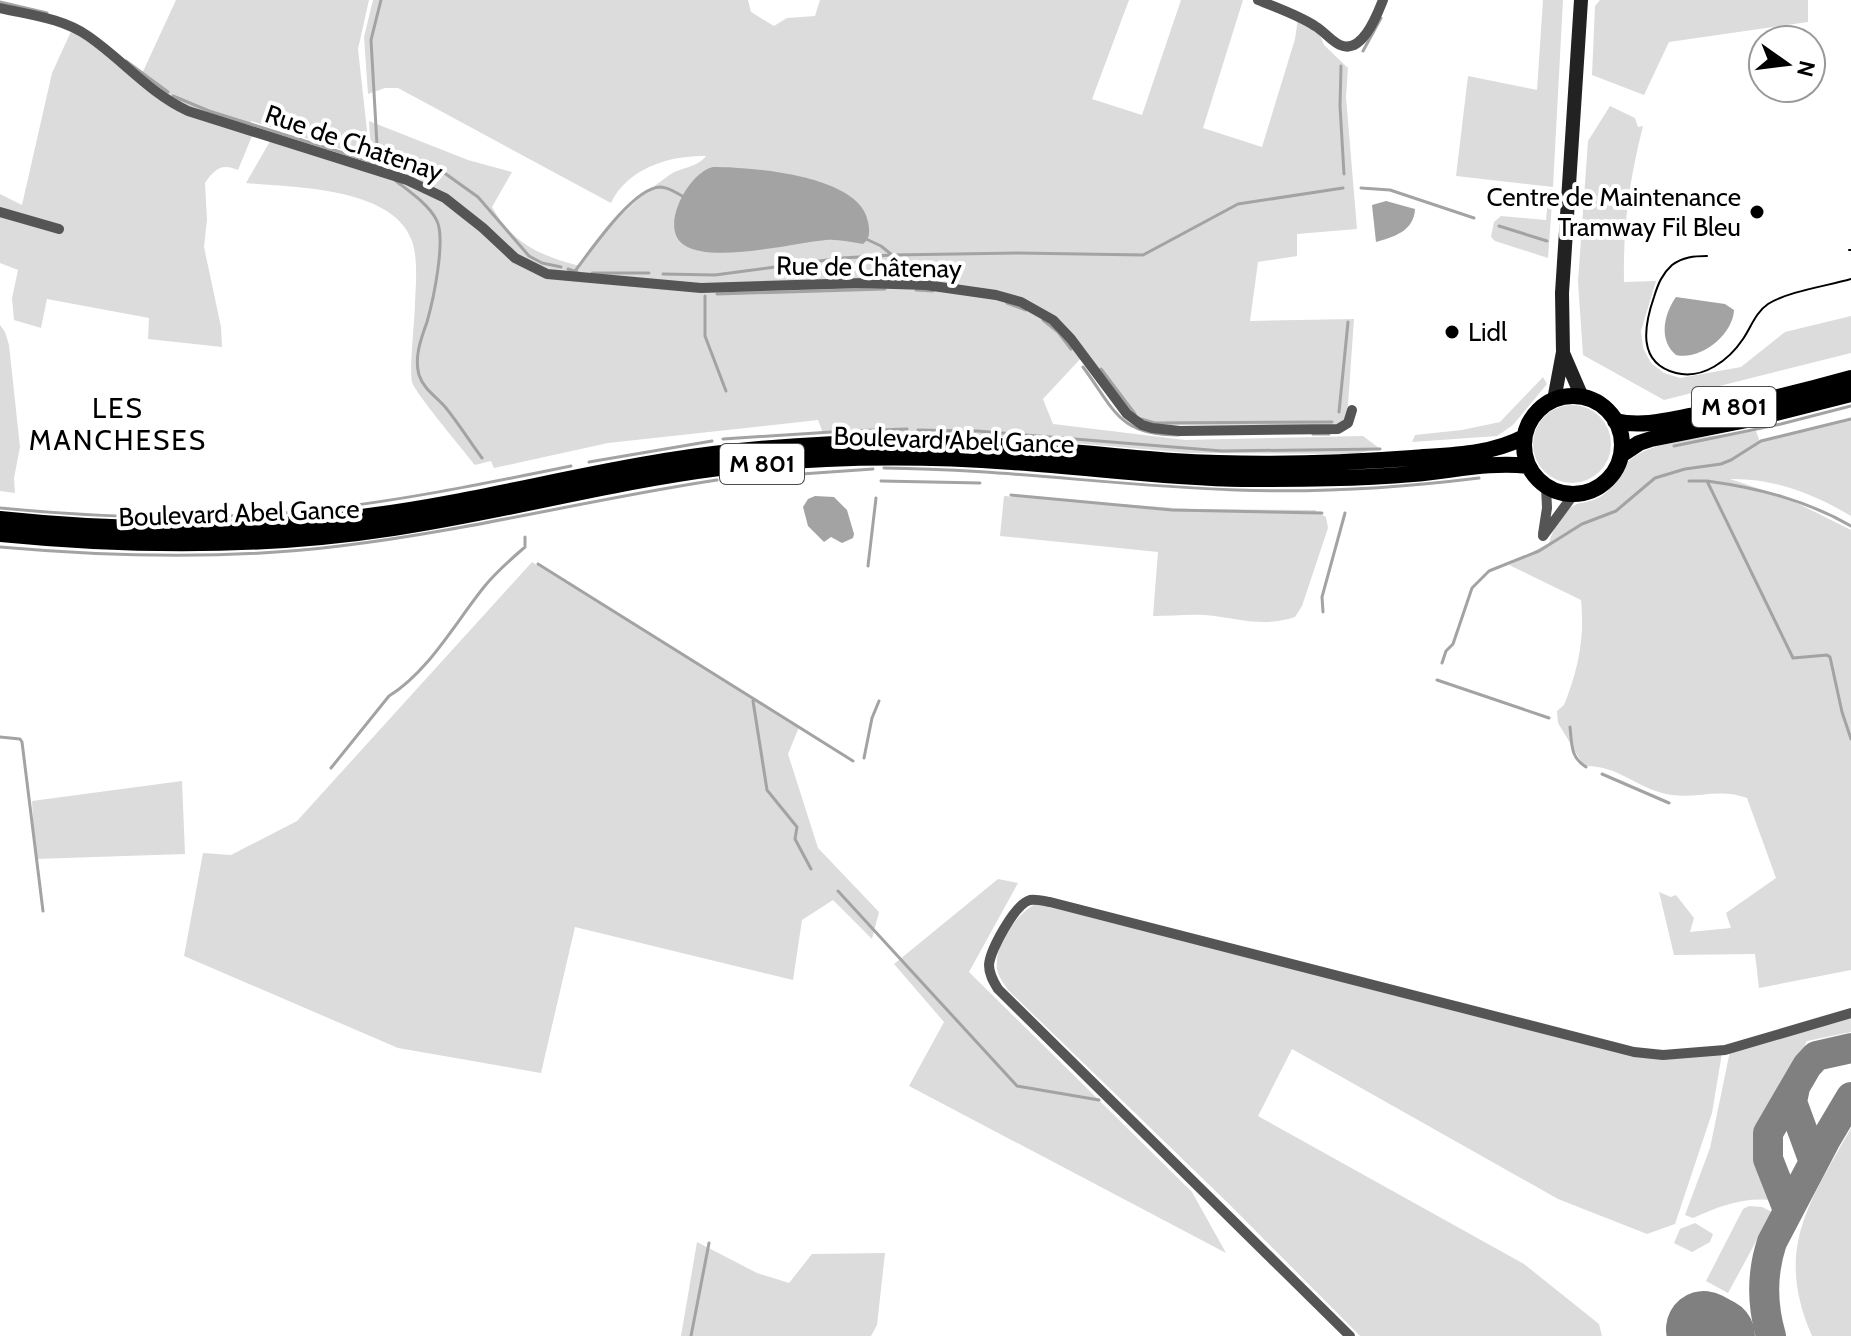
<svg xmlns="http://www.w3.org/2000/svg" width="1851" height="1336" font-family="Cabin,sans-serif">
	<rect width="100%" height="100%" fill="#fff"/>
	<path fill="#dcdcdc" d="M176,0h193l-11,49 12,109 -119,-37 -3,8 6,2 -16,39c-17,-7 -23,-1 -33,13l2,37 -3,27 17,80 1,20 -74,-8 1,-21 -102,-19 -6,29 -27,-8 -2,-22 6,-28 -18,-7v-69l22,11 30,-132 21,-46 67,51z
		M373,0h375l3,12 23,14 13,-8 28,-2 5,-16h309l-37,99 50,16 39,-115h62l-40,128 59,19 33,-108 3,-21 20,12 6,15 24,23 -2,29 11,132 -60,5v22l-39,6 -8,59 104,-2 -6,86 -5,18 -10,3 -191,-1 -59,-69 -40,43 10,25 132,16 178,-4 16,12 -22,6 -168,-1 -232,-20h-134l-5,-13 -210,23 -114,25 -3,-7 -16,4c-10,-13 -60,-72 -63,-83 -3,-14 3,-63 3,-80 1,-19 3,-43 -3,-61 -18,-54 -120,-54 -166,-58l27,-47 114,35 -17,-33 -1,-17 99,39 44,12 -20,35c20,35 46,48 84,58h4c28,-38 49,-61 88,-89 12,-9 29,-8 38,-20 -35,-1 -79,12 -95,47l-213,-115h-13l-17,6 -4,-57z
		M1543,0h20l-10,187 -97,-11 12,-100 69,14z
		M1600,0h208v22l-139,20 -25,53 -52,-20 3,-69z
		M1610,106l25,12 3,9 5,-1c-14,56 -20,99 -19,156l32,-1 -15,50 2,17 8,15 13,10 16,5 61,-11 44,-35 66,-16v37l-187,47 -81,-45 -5,-73 10,-141z
		M1549,189h4l-5,69 -53,-17 -4,-4 3,-15 7,-6 45,4z
		M0,325l5,7 4,13 11,102 -6,31 1,15 -15,-2z
		M1543,377l4,7 -34,41 -16,11 -85,6 3,-7 47,-5 38,-8z
		M1533 444a39 39 0 1 1 78 0a39 39 0 1 1-78 0Z
		M1851,420v96c-37,-22 -78,-38 -121,-37l57,19 64,32v440l-92,18 -4,-34 -81,1 -15,-63 12,5 5,-2 18,23 -4,14 41,-4 -5,-15 50,-35 -29,-80c-27,-11 -54,2 -81,-4 -31,-7 -48,-29 -82,-28l-26,-43 -1,-12 7,-6c14,-35 21,-67 17,-105l-72,-35 40,-22c4,-14 13,-33 28,-39 8,-2 16,-3 23,-7 16,-9 18,-28 31,-38 24,-20 93,-24 125,-28l4,11z
		M1004,496l186,13 125,1 11,7 2,11 -26,78 -7,11c-34,11 -57,1 -90,-2 -17,-1 -35,1 -52,1l5,-64 -158,-16z
		M532,562l267,165 -11,27 30,94 61,64 -7,27 -39,-39 -31,20 -9,60 -218,-53 -34,146 -143,-25 -214,-92 19,-103 28,2 66,-34z
		M182,781l3,73 -150,5 -3,-58z
		M998,879l20,4 -49,89 223,220 34,61 -317,-167 35,-64 -50,-58z
		M1041,902l593,149 88,2 -10,60 -37,111 -28,10 -89,-35 -266,-150 -34,67 266,148 75,60 3,12h-242l-131,-132 -221,-214c-3,-5 -8,-11 -10,-17 -8,-24 21,-65 43,-71z
		M1851,1015v17l-44,9 -50,89 18,64 -3,6c-30,-3 -52,6 -79,18l-8,-3 25,-67 20,-97z
		M1851,1128v208h-39c-38,-87 -3,-133 39,-208z
		M1749,1206l13,1 10,5 -44,81 -22,-12 37,-72z
		M1695,1223l18,11 -3,8 -18,10 -18,-9 6,-14z
		M697,1242l60,31 32,10 23,-29 73,-1 -8,72 -6,11h-190z"/>
	<path fill="#a3a3a3" d="M713,167c38,0 148,8 155,55 2,10 2,16 -5,22 -13,-2 -25,-5 -37,-4 -34,3 -113,24 -142,5 -26,-17 5,-73 29,-78z
		M1386,201l29,8c-1,22 -21,28 -39,33l-4,-37z
		M1676,297l49,7 9,6c-1,25 -34,51 -58,45 -18,-15 -12,-41 0,-58z
		M815,496l19,1 13,13 7,24 -1,4 -11,5 -11,-6 -7,5 -16,-16 -5,-19 5,-8z"/>
	<g fill="none" stroke-linecap="round" stroke-linejoin="round">
		<path stroke="#a3a3a3" stroke-width="3" d="M381,0l-10,40 6,105 66,27 35,25 51,59 13,7 19,4
			M0,2l47,11
			M1363,51l18,-33
			M126,61l42,31
			M1341,66l-1,40 4,68
			M173,96l36,15 157,49 1,-10 4,-3
			M366,160l16,8
			M396,181c14,11 32,23 40,38 11,18 -3,82 -9,103 -6,17 -13,35 -8,53 5,15 18,22 27,33 13,16 24,34 36,50
			M1361,188l29,2 84,28
			M1499,226l48,15
			M864,238l17,8 11,9
			M568,269l9,3
			M575,271c16,-21 58,-83 85,-84 9,0 16,6 24,10
			M592,273h57
			M663,274l52,1 127,-17 50,-3 126,-2 125,2 95,-51 105,-16
			M916,290l17,1
			M717,294l168,-5
			M705,296v40l21,55
			M1007,303l19,7
			M1043,320l15,12 13,17
			M1083,367c32,43 35,68 95,68
			M1101,369l34,45
			M1339,412l9,-90
			M1141,419l14,4 177,-1
			M918,430l59,1 245,20 158,-2
			M1313,434h16
			M723,439l124,-8 60,-2
			M1674,446l107,-22 70,-18
			M589,462l123,-21
			M884,468c118,1 234,18 352,22 81,3 162,-2 243,-12
			M730,479l143,-10
			M881,481l99,2
			M1689,481h18l86,177 34,-3 3,2 12,55 9,27
			M1707,481c51,7 99,19 144,45
			M1011,495l161,15 150,3
			M0,508c101,10 204,13 306,3 89,-9 177,-27 265,-45
			M0,547c113,10 227,13 340,-1 127,-15 251,-47 377,-66
			M538,564l315,197
			M868,566l8,-68
			M1323,612l-1,-15 23,-84
			M1442,663l4,-12 7,-7 19,-56 17,-17 50,-20 43,-27 34,-13 39,-33 30,-9 36,-5 10,-4 30,-19 90,-22
			M1437,680l112,38
			M753,701l14,89 30,37 -2,12 16,30
			M1570,727c2,17 0,30 16,40
			M0,737l20,2 2,3 21,169
			M864,758l8,-40 7,-17
			M331,768l58,-72c40,-25 66,-73 95,-109 12,-15 27,-28 41,-40v-10
			M1602,774l67,29
			M838,891l179,195 82,14
			M691,1336l18,-93"/>
		<path stroke="#808080" stroke-width="30" d="M1795,1087l-3,15 22,60
			M1788,1210l-20,-51v-26l39,-67 9,-10 35,-8
			M1771,1336c-9,-31 -9,-64 1,-94l54,-103 25,-42"/>
		<path stroke="#808080" stroke-width="76" d="M1704,1329l13,7"/>
		<path stroke="#555" stroke-width="10" d="M1258,0c19,8 40,15 57,26 9,5 16,15 25,19 22,10 37,-30 43,-45
			M0,8c30,7 62,10 88,28 35,24 61,57 100,75l219,69 38,18 38,30 32,30 32,16 154,14 162,-5 63,2 70,10 25,7 32,18 18,19 56,75 15,11 10,3 28,3 158,-2 10,-6 4,-13
			M0,212l59,17
			M1543,534l4,-26 -1,-22
			M1543,536l31,-42
			M1350,1336l-352,-347c-5,-8 -9,-15 -9,-24 1,-15 26,-61 41,-65 6,-1 14,1 20,2l584,150 29,3 62,-5 126,-37"/>
		<path stroke="#222" stroke-width="14" d="M1563,353l19,44
			M1554,400l9,-48 -1,-59 19,-293"/>
		<path stroke="#000" stroke-width="16" d="M1524 445a49 49 0 1 1 98 0a49 49 0 1 1-98 0Z
			M1615,421c29,7 57,-2 86,-7 50,-10 100,-22 150,-36
			M1621,455l18,-12 12,-4 101,-20 99,-25
			M0,519c123,13 247,14 369,-3 100,-13 197,-39 296,-55 99,-16 200,-21 300,-17 70,3 139,12 208,17 80,5 159,3 239,-3 38,-3 78,-3 112,-21
			M0,534c131,13 263,14 393,-6 109,-16 216,-46 326,-60 97,-12 196,-13 293,-6 77,5 154,16 231,17 57,0 114,0 170,-5 38,-3 78,-13 115,-8"/>
		<path stroke="#000" stroke-width="2" d="M1849,250h2
			M1707,256c-13,0 -24,1 -35,9 -10,9 -14,19 -18,32 -10,29 -17,66 22,76 27,7 53,-13 67,-34 8,-12 13,-27 25,-35 21,-13 59,-18 83,-25"/>
	</g>
	<g fill="#000" stroke="#fff" stroke-width="3">
		<circle cx="1757" cy="212" r="8"/>
		<circle cx="1452" cy="332" r="8"/>
	</g>
	<g text-anchor="middle" stroke-width="8" stroke-linejoin="round" paint-order="stroke">
		<g fill="#fff" stroke="#4c4c4c" stroke-width="2">
			<rect x="1692" y="387" width="84" height="40" rx="6"/>
			<rect x="720" y="444" width="84" height="40" rx="6"/>
		</g>
		<g font-size="24" font-weight="bold" fill="#000">
			<text x="1734" y="415">M 801</text>
			<text x="762" y="472">M 801</text>
		</g>
		<g font-size="26" fill="#000" stroke="#fff">
			<text transform="translate(354 143) rotate(19)" y="9">Rue de Chatenay</text>
			<text transform="translate(869 267) rotate(1)" y="9">Rue de Châtenay</text>
			<text transform="translate(954 440) rotate(2)" y="9">Boulevard Abel Gance</text>
			<text transform="translate(239 513) rotate(-2)" y="9">Boulevard Abel Gance</text>
		</g>
		<g font-size="26" fill="#000" stroke="#fff" text-anchor="end">
			<text x="1741" y="206">Centre de Maintenance<tspan x="1741" dy="30">Tramway Fil Bleu</tspan></text>
			<text x="1468" y="341" text-anchor="start">Lidl</text>
		</g>
		<g font-size="28" letter-spacing="2" fill="#000" stroke="#fff">
			<text x="118" y="418">LES<tspan x="118" dy="32">MANCHESES</tspan></text>
		</g>
	</g>
	<g transform="translate(1787 64) rotate(104)"><circle r="38" fill="#ffffff" stroke="#999999" stroke-width="2"/>
	<path d="M0-6L14 30L0 20L-14 30Z" fill="#000000"/>
	<text y="-12" font-size="22" font-weight="bold" text-anchor="middle" fill="#000000">N</text>
	</g>
</svg>
